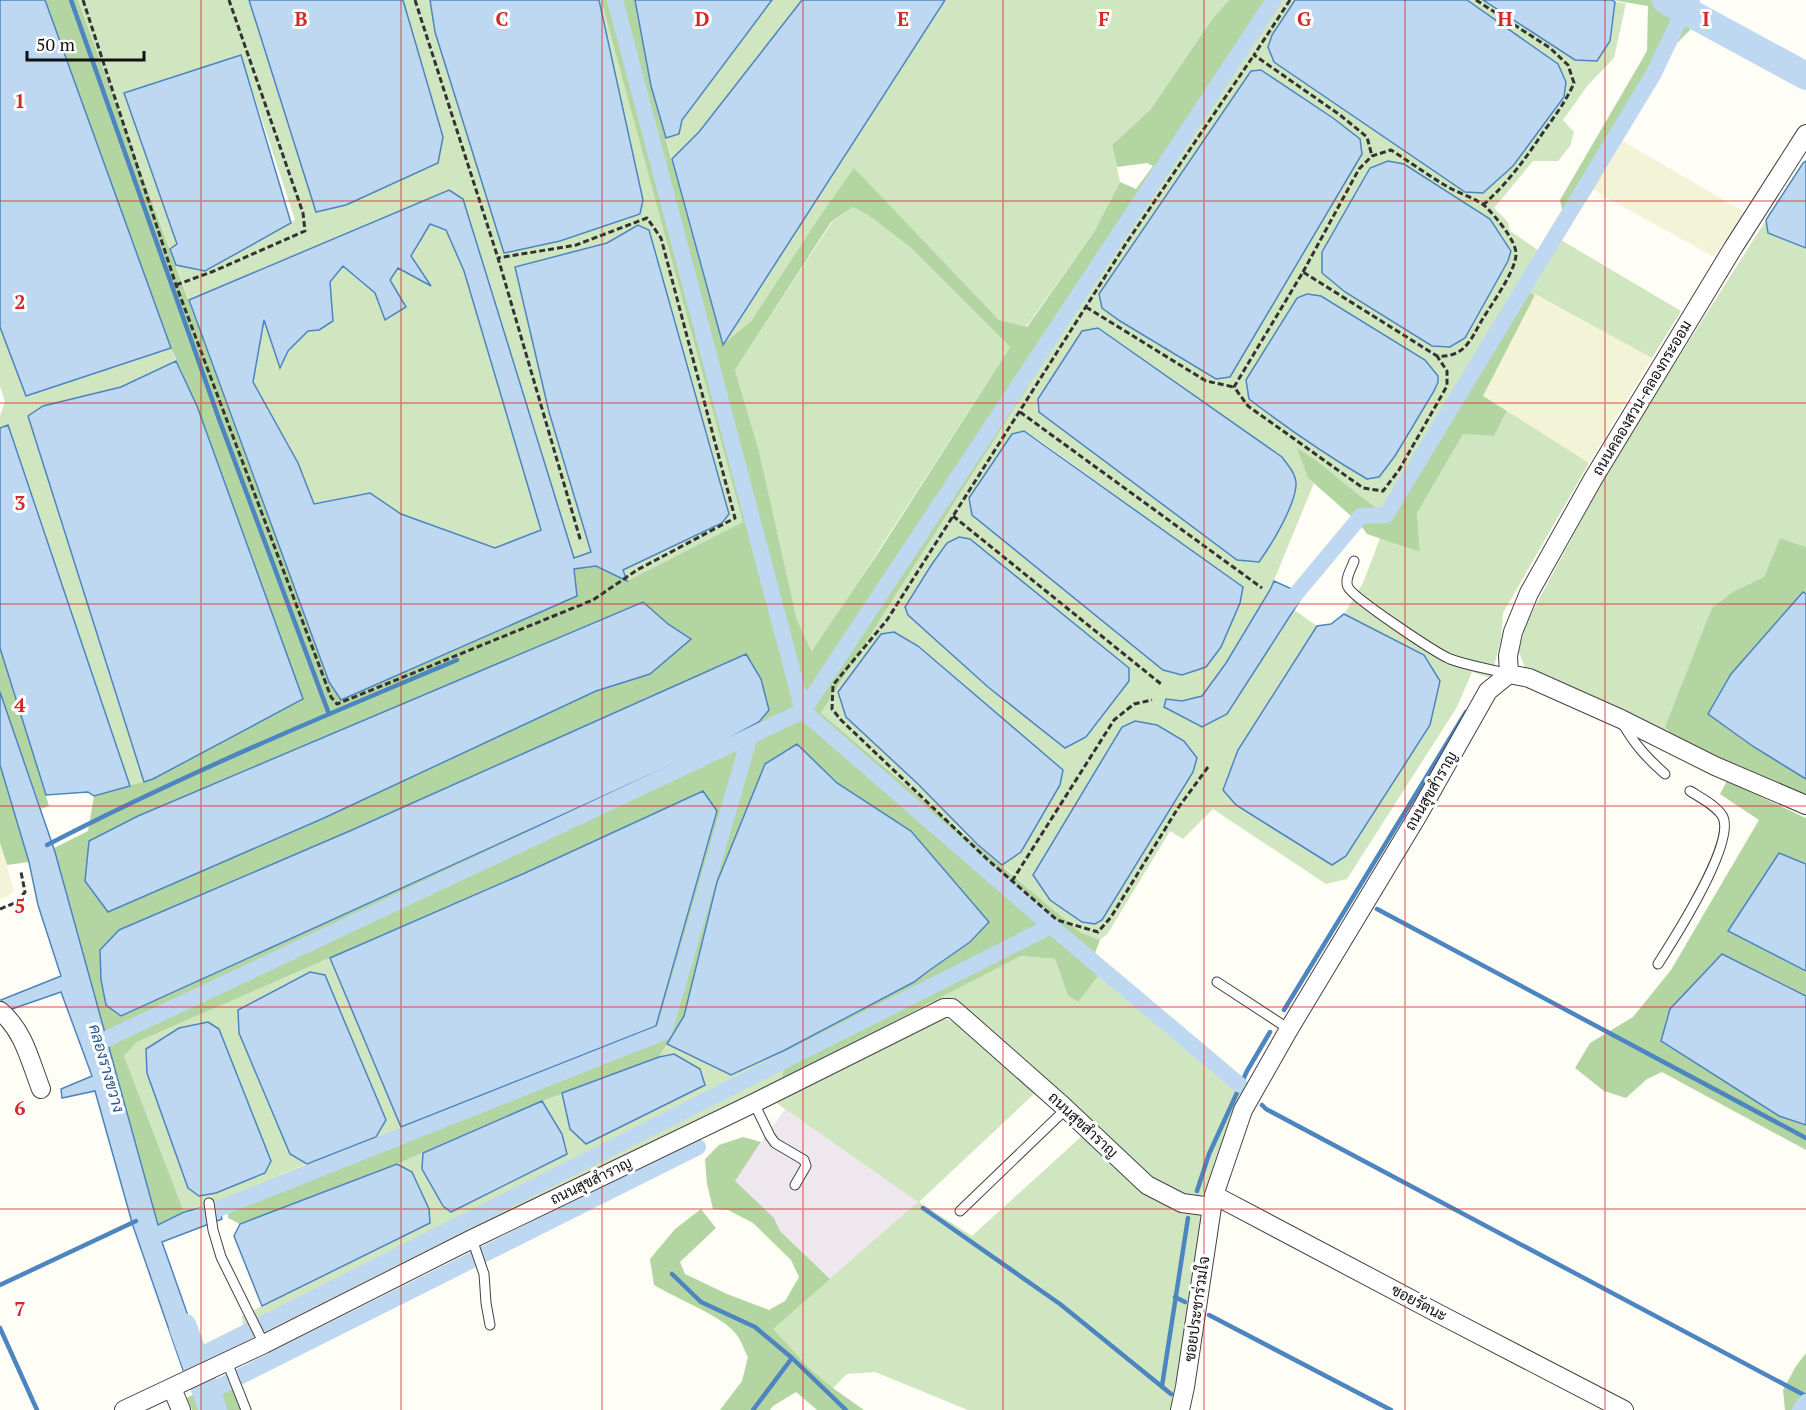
<svg xmlns="http://www.w3.org/2000/svg" width="1806" height="1410" font-family="'PT Serif',Sarabun,serif">
	<rect width="100%" height="100%" fill="#fefdf6"/>
	<path fill="#eee7ee" d="M785,1109l134,93 -89,77 -50,-48 -6,-13 -40,-37z"/>
	<path fill="#f2f3d7" d="M1621,140l123,72 -30,45 -121,-67z
		M1535,295l117,63 -63,105 -106,-67z
		M0,843l14,48 -8,6 -6,2z"/>
	<path fill="#d0e6c1" fill-rule="evenodd" d="M78,0h171l68,212 29,-7 92,-42 5,-26 -40,-137h27l5,32 205,182 3,-14 -44,-200h2l143,522 -117,59 -4,-11 99,-47 -84,-298 -31,18 -92,24 34,145 42,140 -17,6 -79,-247 -32,-112 -15,-9 -259,110 -13,-35 30,6 89,-51 -54,-164 -117,37 53,152 -7,4z
		M772,0h30l-103,132 -27,27 -6,-21 13,-4 3,-14z
		M945,0h284l-16,18 -63,92 -38,35 8,37 -26,50 -68,95 -27,-7 -145,-151 -36,50 -67,102 -28,23z
		M1280,0h15l-23,35 2,27 191,130 18,1 30,-27 51,-68 -6,-34 -91,-64h16l92,60 35,-19 5,-39 11,1 -12,55 -26,27 -25,35 11,12 -4,14 -12,15h-25l-39,47 14,14 2,9 28,19 -75,130 -82,130 -12,-7 -61,-25 6,5 -44,107 -44,73 -24,34 -20,4 -16,-2 -1,8 37,20 25,-13 66,-105 24,17 -79,124 -15,40 109,75 14,-9 84,-131 10,-44 -16,-26 -80,-41 19,-31 17,-45 40,14 -3,-39 46,-80 31,3 13,-25 82,52 -86,150 -2,26 -10,39 -19,-6 -15,35 -110,172 -21,5 -113,-75 -30,30 -13,-8 -62,102 -8,7 -19,-6 -79,-69 19,-13 -102,-67 58,59 -156,-131 210,-331zM1362,154l-132,223 -14,2 -96,-58 -17,-13zM1388,161l16,3 46,183 -18,-1 -87,-54 -23,-40 48,-84zM1246,380l121,99c-41,-24 -80,-51 -118,-80zM1038,398l236,143 -15,20 -22,-1 -198,-148zM1024,431l18,11 200,145 -247,-55 -23,-17zM947,543l118,205 -77,-61 -80,-72 -2,-8 26,-43z
		M853,207l15,8 43,33 99,99 -197,305 -16,-32 -38,-169 -24,-81 97,-148z
		M1766,220l2,13 38,15v299l-26,-9 -16,39 -30,14 -57,148 -152,-71 -6,-16 7,-29 92,-170z
		M430,224l16,5 18,42 77,259 -46,18 -94,-34 -31,-21 -56,11 -16,-41 -45,-81 11,-64 16,49 8,-16 20,-20 11,-1 14,-9 -3,-39 13,-17 32,28 11,26 4,-39 8,-12 32,17 -20,-29z
		M1561,240l120,71 -29,47 -123,-67z
		M0,327l27,69 144,-48 5,13 -55,26 -78,19 -15,10 116,366 -14,4 -122,-360 -8,2v-12l5,-14 -5,-16z
		M1021,956l34,3 13,37 10,6 29,-37 141,122 -41,100 -7,11 -18,-1 -32,-18 -197,-178 -23,1z
		M330,958l71,169 -25,10 10,-17 -148,-110 1,23 51,120 17,11 -81,33 -9,7 -33,8 -60,-156 13,-14z
		M946,1019l16,7 73,67 -116,109 53,34 112,-102 116,80 2,8 -26,166 -5,22h-203l-93,-38 -28,2 -14,14 -25,-21 -36,-38 146,-127 -143,-100 158,-81z
		M667,1044l64,31 52,-24v30l-579,280 -5,-13 44,-22 -1,-10 187,-93 -17,-51 -15,-8 26,-11 -1,16 140,-35 -20,-33 20,-8 8,36 135,-44 -31,-31 -15,3z"/>
	<path fill="#b3d5a2" fill-rule="evenodd" d="M45,0h33l251,682 245,-113 22,-3 31,15 116,-59 -142,-522h34l16,86 72,258 28,-23 67,-102 36,-51 145,152 28,7 67,-95 26,-50 16,7 17,-23 -6,-3 -30,4 -5,-22 38,-35 63,-92 16,-18h51l-249,382 -210,331 260,220 19,7 -5,13 12,12 -29,37 -10,-6 -13,-37 -34,-3 -78,40 -160,85v-30l131,-69 13,-10 -16,-141 -74,-48 -40,-39 -32,20 -48,118 -33,134 -25,41 -117,44 -145,63 -157,60 -12,-6 -2,-21 430,-171 47,-235 -178,82 -388,169 -13,14 60,156 -26,14 -104,-378 34,-17 6,-35 59,-17 150,-80 -106,-293 -26,-58zM853,207l15,8 43,33 99,99 -130,203 -68,101 -15,-31 -38,-169 -24,-81 96,-148zM668,624l22,15 -40,35 -54,17 -272,127 -215,94 -24,-31zM746,654l15,25 -43,65 -597,272 -15,-11 13,-75 233,-100z
		M1612,0h39l19,10 22,18 -15,15 -84,147 -26,40 -7,-30 87,-149 1,-45z
		M1529,291l6,4 -52,101 24,15 -13,25 -31,-2 -46,79 3,39 -53,-18 -8,-11 -51,-45 -11,-30c34,20 60,51 94,68z
		M1780,538l26,9v47l-3,-1 -71,81 -23,40 45,33 52,32v19l-129,-59 -12,-12 47,-119 22,-17 30,-14z
		M0,648l49,158 -8,3 -41,-117z
		M0,765l29,97 -22,3 -7,-22z
		M1727,781l79,37v46l-27,-11 -51,78 78,40v25l-84,-42 57,162 27,9v25l-144,-78 -15,7 -21,19 -22,-7 -29,-23 15,-25 43,-26 38,-47 88,-150 -39,-26z
		M743,1137l18,5 -26,39 39,37 6,13 50,48 -57,50 35,38 25,21 31,22h-47l-21,-18 -23,14 -3,4h-50l22,-29 6,-24c-4,-7 -7,-18 -13,-24 -13,-17 -60,-35 -81,-48l-4,-26 25,-30 26,-20 15,19 -36,34 5,12 42,20 42,16 16,-9 14,-24 -8,-17 -38,-37 -25,-13 -15,-1 -6,-25 -2,-25 14,-14z
		M1806,1353v57h-21l-2,-20 13,-24z
		M236,1370l16,40h-60l-5,-12z"/>
	<path fill="#bfd8f1" stroke="#4d85c0" stroke-width="1.5" fill-rule="evenodd" d="M0,0h45l126,348 -145,48 -26,-69z
		M249,0h154l40,137 -5,26 -92,42 -30,7z
		M430,0h169l44,200 -3,14 -80,27 -56,12 -69,-221z
		M635,0h137l-90,120 -3,14 -13,4 -15,-52z
		M802,0h143l-222,345 -51,-186 27,-27z
		M1295,0h172l91,64 8,18 -2,15 -51,69 -30,27 -18,-1 -191,-130 -6,-15 4,-12z
		M1483,0h129l3,2 -5,39 -13,20 -22,-1z
		M241,55l50,168 -86,48 -29,-6 -6,-16 7,-5 -53,-151z
		M1261,70l72,48 27,21 2,15 -132,223 -14,2 -96,-58 -18,-13 -3,-14 152,-223z
		M1388,161l16,3 86,55 21,32 -3,10 -43,77 -15,9 -18,-1 -87,-54 -23,-19v-21l48,-84z
		M1806,161v87l-38,-15 -2,-13 37,-57z
		M449,190l14,9 111,359 17,-6 -42,-140 -34,-145 92,-24 31,-18 11,5 80,284 -7,9 -99,47 4,11 -31,-15 -22,3 3,27 -236,104 -12,-18 -140,-382zM430,224l16,6 18,41 77,259 -46,18 -94,-34 -31,-21 -56,11 -16,-41 -45,-81 11,-62 16,48 8,-17 20,-20 11,-1 14,-9 -3,-39 13,-16 32,27 10,27 21,-13 -16,-27 8,-12 33,18 -20,-30z
		M1307,294l14,2 104,64 13,16v6l-4,9 -39,65 -16,21 -12,2c-41,-24 -80,-51 -118,-80l-3,-19 51,-82z
		M1098,328l184,129c6,8 15,18 14,29 -2,21 -24,58 -37,76l-22,-2 -198,-148 -1,-13 44,-68z
		M176,361l21,45 106,293 -150,80 -9,3 -116,-366 15,-10 78,-19z
		M8,425l122,361 -36,10 -6,-4 -42,3 -46,-147v-220z
		M1024,431l219,156 -3,16 -19,44 -15,20 -24,8 -19,-5 -191,-155 -3,-17 43,-64z
		M959,537l11,2 159,129v13l-43,56 -21,11 -77,-61 -80,-72 -3,-8 27,-43 15,-21z
		M1274,581l18,8 7,13 -72,112 -25,13 -38,-20 2,-8 16,2 20,-5 24,-33 44,-73z
		M1803,592l3,2v185l-52,-32 -46,-33 23,-40z
		M643,602l25,22 23,15 -41,35 -54,17 -272,127 -216,94 -23,-31 4,-40 49,-25z
		M1344,614l80,41 16,26 -10,44 -84,131 -14,9 -96,-60 -13,-15 15,-40 79,-124 14,-2z
		M894,632l24,14 145,124 -3,15 -39,67 -19,13 -25,-21 -58,-59 -73,-68 -8,-25 43,-58z
		M746,654l15,25 8,31 -10,12 -41,22 -597,272 -15,-11 -5,-25 -1,-30 19,-20 233,-100z
		M0,692l55,160 103,373 26,-13 33,-8 5,15 -60,23 42,119 -21,9 -50,-144 -38,-135 -33,7 -1,-9 31,-13 -31,-84 -52,18 -8,-10 60,-24 -23,-71 -9,-43 -29,-97z
		M1135,721l22,4 27,16 13,17 -4,14 -91,148 -7,4 -13,-2 -32,-22 -17,-25 89,-148z
		M797,744l40,39 74,48 78,91 -19,20 -43,30 -13,10 -131,69 -52,24 -64,-31 17,-28 33,-134 48,-118z
		M703,791l14,20 -61,215 -255,101 -71,-169 195,-85z
		M1779,853l27,11v107l-78,-40z
		M1722,954l84,42v129l-27,-9 -118,-75 9,-32z
		M310,972l15,3 61,145 -10,17 -69,27 -17,-10 -51,-121 -1,-23z
		M208,1022l11,7 52,132 -6,12 -49,20 -17,3 -11,-8 -41,-115 -1,-24 33,-21z
		M674,1054l26,15 5,16 -119,59 -16,-15 -8,-36 97,-36z
		M542,1101l20,33 5,20 -116,58 -8,-6 -21,-37 1,-16z
		M397,1164l15,8 17,37 1,14 -168,83 -28,-70 6,-12z"/>
	<g fill="none" stroke-linecap="round" stroke-linejoin="round">
		<path stroke="#4d85c0" stroke-width="4.5" d="M71,0l148,419 110,295
			M47,845c133,-69 272,-127 410,-185
			M1377,909l429,229
			M1284,1010l182,-298
			M1262,1105l4,4 540,287
			M1197,1191l12,-37 38,-83 23,-39
			M923,1208l137,96 111,90
			M672,1274l29,28 54,25 37,31 -39,52
			M0,1285l136,-64
			M1175,1297l10,5
			M1209,1315l182,95
			M0,1328l37,82
			M792,1358l54,52
			M1162,1386l26,-168"/>
		<path stroke="#bfd8f1" stroke-width="16" d="M615,0l188,711 248,215 189,159
			M1281,612l80,-96 25,-1 267,-440 31,-65 8,-10
			M100,1042l703,-331 471,-711
			M198,1217l466,-185 86,-296
			M195,1358l856,-432
			M207,1393l491,-246
			M1800,1410l6,-8"/>
		<path stroke="#bfd8f1" stroke-width="28" d="M1666,0l140,76
			M183,1327l30,83"/>
		<g stroke="#444" stroke-width="11">
			<path id="lane" d="M1354,561c-2,7 -10,18 -6,26 5,11 88,66 102,72 19,7 40,10 59,15
				M1623,724c12,21 24,34 42,50
				M1658,964c16,-25 77,-120 65,-147 -6,-11 -22,-19 -33,-26
				M1217,982l72,47
				M754,1103l16,33 5,7 29,17 2,6 -11,19
				M209,1203l4,27 8,27 43,87
				M960,1211l106,-102
				M472,1239l12,35 2,29 4,22
				M227,1362l19,48"/>
		</g>
		<g stroke="#444" stroke-width="20">
			<path id="street" d="M1509,674l-1,-18 5,-24 16,-39 64,-114 140,-231 73,-114
				M0,1011c24,20 30,50 41,78
				M1214,1195l227,120 183,95
				M172,1388l9,22
				M124,1410l140,-66 208,-105 282,-136 190,-95h8l7,6 103,91 85,80 35,18 30,4 2,-12 29,-85 46,-81 129,-214 70,-124 21,-17 20,4 92,41 94,47 91,39
				M1180,1410l5,-23 27,-180"/>
		</g>
		<path stroke="#333" stroke-width="3" stroke-dasharray="6 3" stroke-linecap="butt" d="M83,0l93,285 155,412 6,7 256,-104 44,-30 98,-52 -74,-280 -14,-20 -71,27 -78,13
			M415,0l83,258 83,284
			M1290,0l-36,55 86,60 27,22 5,19
			M1476,0l74,48 18,17 6,18c-8,18 -19,33 -30,48 -18,27 -36,52 -61,74
			M1303,272l56,-103 13,-13 19,-6c19,12 38,26 57,37 12,7 27,11 37,19 10,10 32,35 31,49 -1,17 -25,50 -34,65 -12,21 -18,38 -45,36l-134,-84 -69,115 14,19 115,82 20,3 16,-21 48,-84v-15l-10,-15
			M176,285l38,-14 91,-40 -2,-18 -74,-213
			M1086,307l120,74 28,6
			M1020,412l242,176
			M953,516l208,168
			M1208,767l-30,41 -67,109 -13,15 -41,-12 -69,-60 -147,-140 -9,-11 1,-24 54,-65 240,-378 127,-187
			M1012,881l102,-161 20,-16 18,-4
			M0,909l17,-7 8,-10 -4,-20"/>
		<use href="#lane" stroke="#fff" stroke-width="9"/>
		<use href="#street" stroke="#fff" stroke-width="18"/>
	</g>
	<path fill="none" stroke="#d62828" stroke-width="1.5" stroke-opacity="0.55" d="M201,0v1410M401,0v1410M602,0v1410M803,0v1410M1003,0v1410M1204,0v1410M1405,0v1410M1605,0v1410M0,201h1806M0,403h1806M0,604h1806M0,806h1806M0,1007h1806M0,1209h1806"/>
	<g text-anchor="middle" stroke-width="6" stroke-linejoin="round" paint-order="stroke">
		<g font-size="15" fill="#111" stroke="#fff">
			<text transform="translate(1642 398) rotate(-59)" y="5">ถนนคลองสวน-คลองกระออม</text>
			<text transform="translate(1431 791) rotate(-60)" y="5">ถนนสุขสำราญ</text>
			<text transform="translate(1083 1125) rotate(43)" y="5">ถนนสุขสำราญ</text>
			<text transform="translate(591 1181) rotate(-26)" y="5">ถนนสุขสำราญ</text>
			<text transform="translate(1419 1303) rotate(28)" y="5">ซอยรัตนะ</text>
			<text transform="translate(1197 1309) rotate(-82)" y="5">ซอยประชาร่วมใจ</text>
		</g>
		<g font-size="16" font-style="italic" fill="#255897" stroke="#fff">
			<text transform="translate(107 1068) rotate(74)" y="6">คลองรางขวาง</text>
		</g>
	</g>
	<g font-size="20" text-anchor="middle" font-weight="bold" fill="#d62828" stroke="#fff" stroke-width="6" stroke-linejoin="round" paint-order="stroke">
		<text x="301" y="26">B</text>
		<text x="502" y="26">C</text>
		<text x="702" y="26">D</text>
		<text x="903" y="26">E</text>
		<text x="1104" y="26">F</text>
		<text x="1304" y="26">G</text>
		<text x="1505" y="26">H</text>
		<text x="1706" y="26">I</text>
		<text x="20" y="108">1</text>
		<text x="20" y="309">2</text>
		<text x="20" y="510">3</text>
		<text x="20" y="712">4</text>
		<text x="20" y="913">5</text>
		<text x="20" y="1115">6</text>
		<text x="20" y="1316">7</text>
	</g>
	<path d="M27 51v9h117v-9" fill="none" stroke="#111111" stroke-width="3"/>
	<text x="36" y="51" font-size="18" fill="#111111" stroke="#ffffff" stroke-width="4.5" paint-order="stroke">50 m</text>
</svg>
